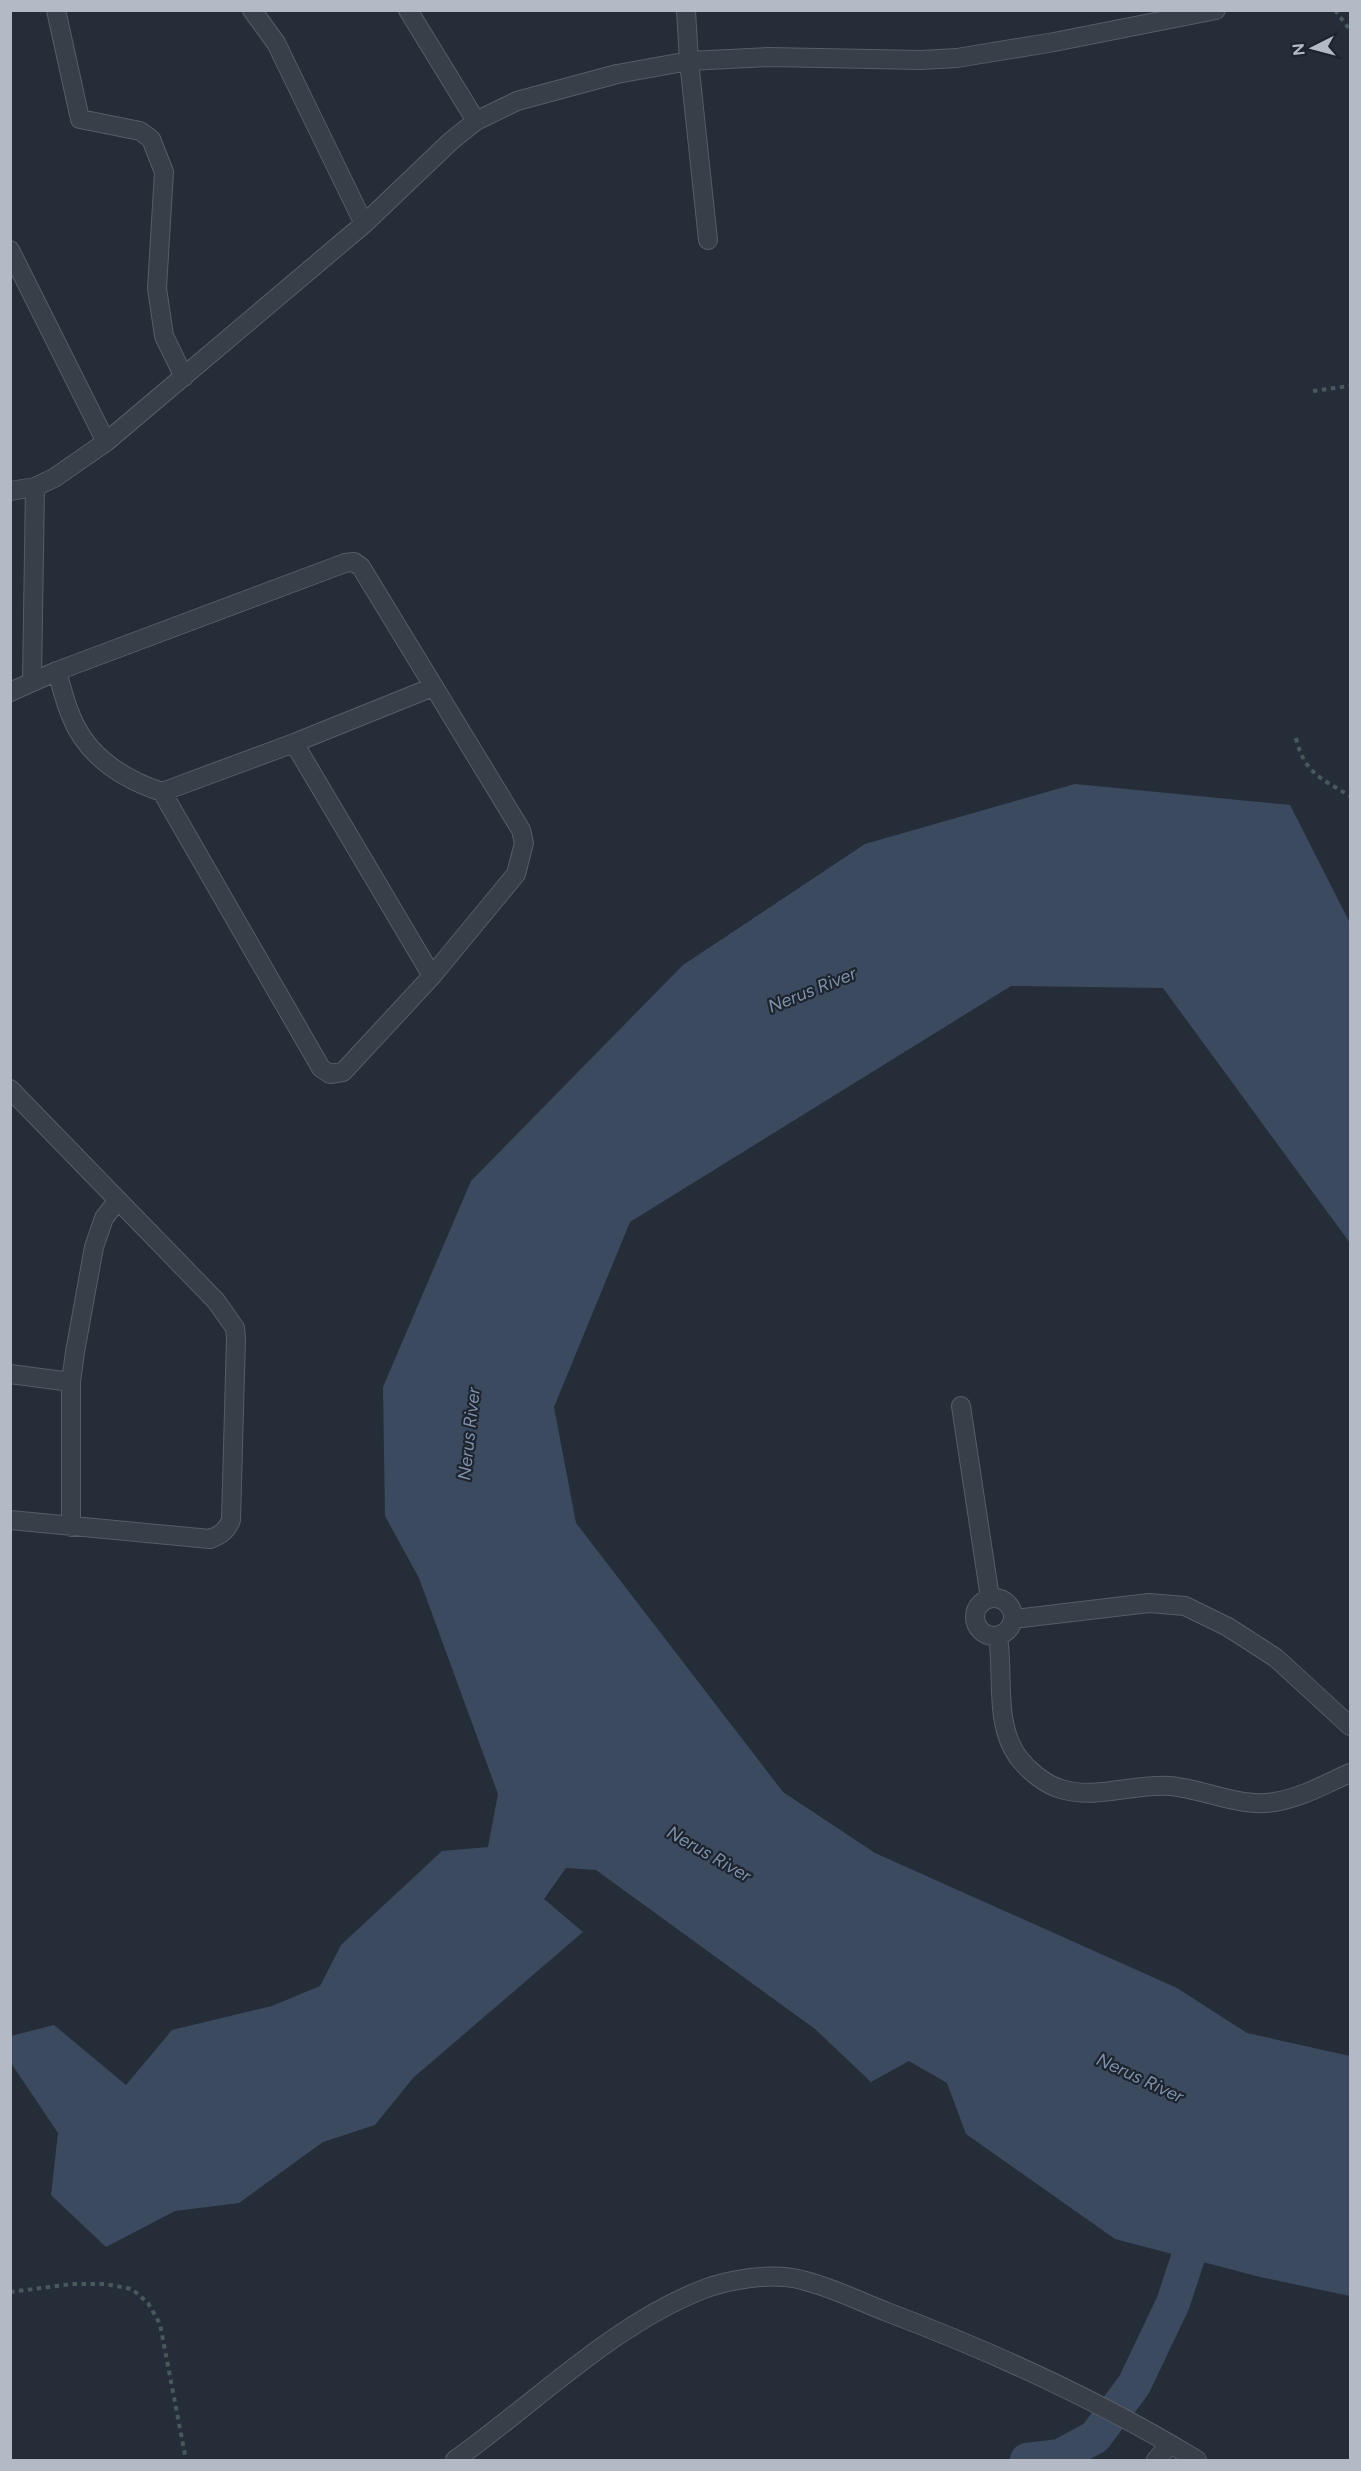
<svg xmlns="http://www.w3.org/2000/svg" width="1361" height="2471" font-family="Figtree,sans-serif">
	<rect width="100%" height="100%" fill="#252d39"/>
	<path fill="#3c4a60" d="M1075,784l215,21 60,118v320l-187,-255 -152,-2 -381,236 -76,185 22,116 207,269 92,61 302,135 70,45 103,23v240l-90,-19 -145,-38 -149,-105 -19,-51 -38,-22 -38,21 -56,-53 -219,-159 -30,-2 -22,31 39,33 -170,146 -38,47 -52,17 -84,61 -64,8 -69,36 -55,-52 7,-62 -47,-70v-27l43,-11 72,60 46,-55 100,-24 48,-20 21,-41 101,-94 46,-4 10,-53 -79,-216 -34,-62 -2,-129 88,-206 212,-216 182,-121z"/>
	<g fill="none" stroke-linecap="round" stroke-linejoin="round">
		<path stroke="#3c4a60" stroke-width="34" d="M1027,2460l33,-4 35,-19 39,-52 39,-82 29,-88"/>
		<g stroke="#565d67" stroke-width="20">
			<path id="minor" d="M56,10l24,109 60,12 11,8 13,33 -7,116 7,48 20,41
				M252,10l24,33 88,181
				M408,10l68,111
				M686,10l3,51 19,179
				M10,250l96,192
				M10,491l25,-4 19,-9 52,-36 258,-218 87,-83 25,-20 41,-20 100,-27 72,-13 80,-4 152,3 36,-2 97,-16 162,-32
				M32,681l3,-194
				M10,692l47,-21 288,-108 9,-1 7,5 160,263 3,13 -8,31 -84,102 -89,96 -13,2 -9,-6 -159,-276c-39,-13 -75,-35 -91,-76 -6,-14 -10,-30 -14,-45
				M294,743l138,233
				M162,792l132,-49 139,-56
				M10,1089l206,212 19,27 1,10 -5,182c-4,10 -10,15 -21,19l-200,-19
				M10,1374l61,8
				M961,1406l29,192
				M71,1527v-145l4,-30 19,-105 10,-29 14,-18
				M975 1617a19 19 0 1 1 38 0a19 19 0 1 1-38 0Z
				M1014,1619l135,-16 36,3 43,21 48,31 74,68
				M998,1636c6,39 -4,88 20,121 10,13 26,27 43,32 35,11 74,-6 109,-3 35,3 69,22 104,16 27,-4 51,-18 76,-29
				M455,2460c79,-56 158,-136 249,-171 27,-10 70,-17 98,-9 29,7 57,21 85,32 106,40 213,89 310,148
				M1156,2460l14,-16"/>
		</g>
		<path stroke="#48585b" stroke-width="4" stroke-dasharray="4.5 4.5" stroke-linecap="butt" d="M1335,10l15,20
			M1313,391l37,-5
			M1296,738c8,35 26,41 54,58
			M10,2292l62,-8h33l27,5 16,14 12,21 26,136"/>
		<use href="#minor" stroke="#383f49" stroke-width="18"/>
	</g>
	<g text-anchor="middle" stroke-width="4.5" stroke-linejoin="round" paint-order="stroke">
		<g font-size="18" font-style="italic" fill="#7e90aa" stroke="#1d242e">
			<text transform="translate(812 990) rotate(-22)" y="6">Nerus River</text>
			<text transform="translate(469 1434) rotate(-84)" y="6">Nerus River</text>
			<text transform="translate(709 1854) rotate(30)" y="6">Nerus River</text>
			<text transform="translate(1140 2078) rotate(25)" y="6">Nerus River</text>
		</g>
	</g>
	<rect width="1361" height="2471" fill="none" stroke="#b3bac5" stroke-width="24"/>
	<g transform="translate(1313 48) rotate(264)" stroke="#1d242e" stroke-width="4.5" paint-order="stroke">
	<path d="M0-4.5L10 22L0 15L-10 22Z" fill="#b3bac5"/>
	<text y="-9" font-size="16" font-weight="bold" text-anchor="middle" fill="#b3bac5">N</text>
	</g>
</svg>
